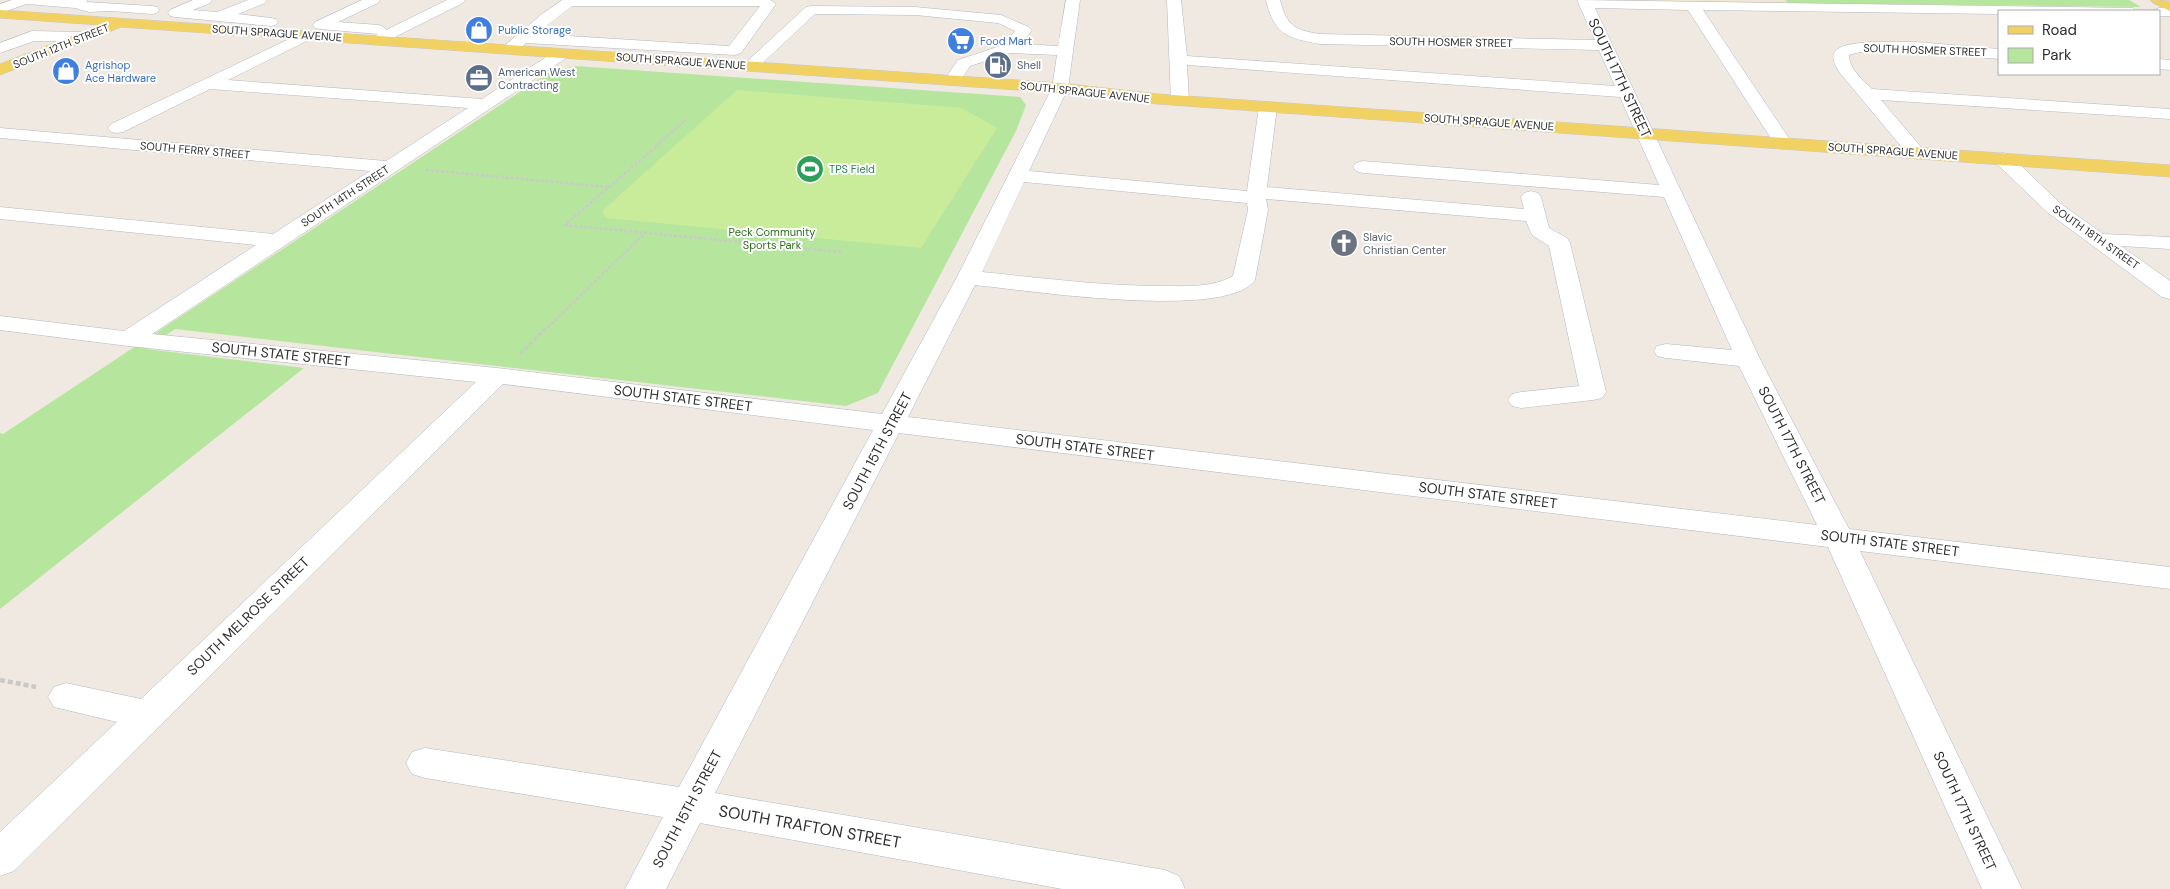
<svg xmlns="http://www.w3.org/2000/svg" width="2170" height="889" font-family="'DM Sans',sans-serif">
	<rect width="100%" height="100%" fill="#efe9e1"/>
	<path fill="#f0e6d1" d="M1611,0h174l4,3 -177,-2z"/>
	<path fill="#b6e59e" d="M1785,0h344l12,7 -352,-4z
		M575,66l445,31 6,8 -10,26 -138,262 -32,13 -671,-77 -29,20 158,19 -304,241v-176l3,1 547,-362z"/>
	<path fill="#c9ec9a" d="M737,90l225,18 35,20 -76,120 -315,-30 -4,-7z"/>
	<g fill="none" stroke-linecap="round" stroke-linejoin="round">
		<g stroke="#b4b7c1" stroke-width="1">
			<path id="minor" d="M12,0h76l-2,2 66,4 5,1 2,3 -2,3 -5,1 -42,-3 -21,1 -14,-4 -48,-4 -27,9v-9z
				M193,0h19l-2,3 -17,7 24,2 31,-12h19l-2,3 -27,11 33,4 5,1 2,3 -2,3 -5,1 -96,-9 -5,-1 -2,-3 2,-3z
				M362,0h18l-2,3 -40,19 41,3 5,2 2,3 61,-30h18l-2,3 -84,42 -5,-2 -3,-3 7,-6 -58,-5 -5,-1 -2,-3 2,-3z
				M562,0h208l6,4 -35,49 -6,2 -209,-12 -10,9h-12l-2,-3 2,-3 38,-32zM572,6h188l-31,40 -193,-12z
				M1066,0h14l-12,88 -39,83 218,20 12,-84 3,-4 6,-1 6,1 3,4 -10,80 257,22 -3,-12 3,-4 7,-2 7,2 3,4 8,31 18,10 3,5 36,149 -4,6 -9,2 -72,8 -9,-2 -4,-6 4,-6 9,-2 58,-6 -30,-140 -17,-11 -6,-14 -260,-22 2,11 -13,70c-28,41 -231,10 -280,5l-67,132 909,108 -78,-159 -73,-8 -9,-2 -3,-5 3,-5 9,-2 66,6 -68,-153 -301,-24 -7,-2 -3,-4 3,-4 7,-2 296,24 -39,-88 -433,-32 2,36 -3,4h-12l-3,-4 -4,-101h14l6,56 428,30 -16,-36 -279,-6c-33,-6 -46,-10 -54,-44h14c7,26 14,30 40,34l275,6 -18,-40 556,8 2,3h-136v3l-296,-4 89,133 -2,4 -7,2 -7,-2 -2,-4 -86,-133 -93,-2 165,351 89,170 321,38v22l-310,-38 162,338h-40l-154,-342 -929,-114 -184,360 450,77 14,6 6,13h-123l-362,-66 -34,66h-41l38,-72 -238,-39 -13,-4 -6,-11 6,-11 13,-4 254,39 194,-357 -370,-46 -489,487 -14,5v-44l117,-110 -63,-15 -6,-10 6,-10 12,-4 75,16 335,-317 -348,-36 -128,-16v-14l124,15 132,-86 -256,-26v-12l273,27 97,-63 -370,-33v-10l386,33 82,-53 -258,-19 -87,43 -6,1 -6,-1 -3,-4 3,-4 197,-94 5,2 3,3 -3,3 -85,42 254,19 75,-49h12l2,3 -2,3 -417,278 345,34 385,46 75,-137 95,-189 5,-33 -47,-2 -40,13 -12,18h-12l-2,-4 14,-20 45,-15 12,-14 -17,-8 -83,-8 -100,-1 -59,55h-12l-2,-3 64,-59 5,-1 104,1 86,8 28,12 3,3 -11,14 37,2zM1024,182l223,21 1,7 -15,66c-22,12 -46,10 -71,10 -61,0 -120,-8 -180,-14z
				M2159,8h11v8h-11v-5h-7z
				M32,31l51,1 5,2 3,3 -3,3 -5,2 -49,-1 -34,12v-10z
				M1871,42h46l82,7v10c-38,-3 -116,-16 -150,-4 0,14 14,25 23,34l298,20v10l-289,-19 45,53 -2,4 -7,2 -7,-2 -70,-84c-20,-28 9,-29 31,-31z
				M2159,59l11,1v10l-11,-1z
				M2003,153l7,2 51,49 42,30 67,3v12l-49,-3 49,35v18l-8,-2 -115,-85 -51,-49 -2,-4 2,-4z"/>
		</g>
		<g stroke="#c9c9c9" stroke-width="1">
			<path id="major" d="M2151,0l19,1v10l-17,-8z
				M0,10l1060,73 98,11 1012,71v12l-1012,-73 -98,-11 -939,-66 -121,48v-11l100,-39 -100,-7z"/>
		</g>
		<path stroke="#c9c9c9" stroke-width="2" stroke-dasharray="2.5 1" stroke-linecap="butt" d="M658,144l28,-24"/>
		<path stroke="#c9c9c9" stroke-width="2.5" stroke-dasharray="3 2" stroke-linecap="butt" d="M660,143l-95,82 276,27
			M426,170l183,17
			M544,331l101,-98"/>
		<path stroke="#c9c9c9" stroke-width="3" stroke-dasharray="4 2.5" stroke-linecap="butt" d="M520,354l25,-25"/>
		<path stroke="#c9c9c9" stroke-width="4.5" stroke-dasharray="5 3" stroke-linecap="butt" d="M0,680l36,7"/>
		<use href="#minor" fill="#fff" fill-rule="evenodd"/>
		<use href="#major" fill="#f2d163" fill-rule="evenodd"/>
	</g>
	<defs>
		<g id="shop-disc" transform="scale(1.4375)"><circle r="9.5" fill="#3f7fe0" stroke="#fff"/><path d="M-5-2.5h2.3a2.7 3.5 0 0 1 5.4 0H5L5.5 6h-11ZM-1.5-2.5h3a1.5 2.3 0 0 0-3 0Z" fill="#fff"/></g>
		<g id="supermarket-disc" transform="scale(1.4375)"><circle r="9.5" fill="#3f7fe0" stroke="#fff"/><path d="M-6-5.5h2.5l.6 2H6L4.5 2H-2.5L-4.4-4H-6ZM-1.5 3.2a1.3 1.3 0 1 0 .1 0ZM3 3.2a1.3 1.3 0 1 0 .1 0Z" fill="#fff"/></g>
		<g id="fuel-disc" transform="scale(1.4375)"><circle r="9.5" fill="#5c6f8a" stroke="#fff"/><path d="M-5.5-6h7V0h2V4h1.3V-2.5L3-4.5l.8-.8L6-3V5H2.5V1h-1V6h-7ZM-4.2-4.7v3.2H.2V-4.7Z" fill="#fff"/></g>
		<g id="office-disc" transform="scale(1.4375)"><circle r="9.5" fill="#5c6f8a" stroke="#fff"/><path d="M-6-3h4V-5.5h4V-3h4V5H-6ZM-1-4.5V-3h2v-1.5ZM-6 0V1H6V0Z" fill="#fff"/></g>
		<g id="stadium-disc" transform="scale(1.4375)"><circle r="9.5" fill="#2e9e5b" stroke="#fff"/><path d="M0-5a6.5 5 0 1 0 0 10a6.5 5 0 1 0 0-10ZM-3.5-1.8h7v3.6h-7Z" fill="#fff"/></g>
		<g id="church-disc" transform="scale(1.4375)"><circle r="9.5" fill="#6b7280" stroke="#fff"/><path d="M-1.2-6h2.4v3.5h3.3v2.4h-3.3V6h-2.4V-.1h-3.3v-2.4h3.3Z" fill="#fff"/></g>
	</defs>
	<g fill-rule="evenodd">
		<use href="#shop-disc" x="479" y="30"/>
		<use href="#supermarket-disc" x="961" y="41"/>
		<use href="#fuel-disc" x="998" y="65"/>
		<use href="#shop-disc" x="66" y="71"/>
		<use href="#office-disc" x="479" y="78"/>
		<use href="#stadium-disc" x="810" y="169"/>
		<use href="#church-disc" x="1344" y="243"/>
	</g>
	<g text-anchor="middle" stroke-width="4" stroke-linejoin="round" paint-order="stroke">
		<g font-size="11" fill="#366cbe" stroke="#fff" text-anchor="start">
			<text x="498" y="34">Public Storage</text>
			<text x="980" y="45">Food Mart</text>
			<text x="85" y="69">Agrishop<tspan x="85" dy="13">Ace Hardware</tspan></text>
		</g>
		<g font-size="11" fill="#2e2e2e" stroke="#fff">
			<text transform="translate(277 33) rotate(4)" y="4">SOUTH SPRAGUE AVENUE</text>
			<text transform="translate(1451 42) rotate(1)" y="4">SOUTH HOSMER STREET</text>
			<text transform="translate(61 46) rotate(-22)" y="4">SOUTH 12TH STREET</text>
			<text transform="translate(1925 50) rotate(2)" y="4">SOUTH HOSMER STREET</text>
			<text transform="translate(681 61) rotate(4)" y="4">SOUTH SPRAGUE AVENUE</text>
			<text transform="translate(1085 92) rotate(6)" y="4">SOUTH SPRAGUE AVENUE</text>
			<text transform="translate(1489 122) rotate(4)" y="4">SOUTH SPRAGUE AVENUE</text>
			<text transform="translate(195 150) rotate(5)" y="4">SOUTH FERRY STREET</text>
			<text transform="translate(1893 151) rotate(4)" y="4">SOUTH SPRAGUE AVENUE</text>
			<text transform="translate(345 196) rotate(-33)" y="4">SOUTH 14TH STREET</text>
			<text transform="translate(2096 237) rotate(35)" y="4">SOUTH 18TH STREET</text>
		</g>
		<g font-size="11" fill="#4e5e75" stroke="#fff" text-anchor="start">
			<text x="1017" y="69">Shell</text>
			<text x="498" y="76">American West<tspan x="498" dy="13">Contracting</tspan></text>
		</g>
		<g font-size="11" fill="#27864d" stroke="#fff" text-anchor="start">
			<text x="829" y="173">TPS Field</text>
		</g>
		<g font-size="11" fill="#2c6e1b" stroke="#fff">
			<text x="772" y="236">Peck Community<tspan x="772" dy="13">Sports Park</tspan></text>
		</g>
		<g font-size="11" fill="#5b616d" stroke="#fff" text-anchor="start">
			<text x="1363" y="241">Slavic<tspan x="1363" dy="13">Christian Center</tspan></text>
		</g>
		<g font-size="14" fill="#2e2e2e" stroke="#fff">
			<text transform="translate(1620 78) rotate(65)" y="5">SOUTH 17TH STREET</text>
			<text transform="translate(281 354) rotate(6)" y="5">SOUTH STATE STREET</text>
			<text transform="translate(683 398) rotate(7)" y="5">SOUTH STATE STREET</text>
			<text transform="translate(1792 445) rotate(63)" y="5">SOUTH 17TH STREET</text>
			<text transform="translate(1085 447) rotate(7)" y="5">SOUTH STATE STREET</text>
			<text transform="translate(877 451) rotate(-62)" y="5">SOUTH 15TH STREET</text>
			<text transform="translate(1488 495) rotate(7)" y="5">SOUTH STATE STREET</text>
			<text transform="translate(1890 543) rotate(7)" y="5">SOUTH STATE STREET</text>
			<text transform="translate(248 616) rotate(-44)" y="5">SOUTH MELROSE STREET</text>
			<text transform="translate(687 809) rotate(-62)" y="5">SOUTH 15TH STREET</text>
			<text transform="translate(1965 811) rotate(65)" y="5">SOUTH 17TH STREET</text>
		</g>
		<g font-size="16" fill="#2e2e2e" stroke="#fff">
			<text transform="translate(810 826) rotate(10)" y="6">SOUTH TRAFTON STREET</text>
		</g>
	</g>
	<rect x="1998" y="10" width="162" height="65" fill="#ffffff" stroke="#ababab"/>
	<rect x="2008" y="26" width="25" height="8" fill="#f2d163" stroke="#ababab"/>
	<text x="2042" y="35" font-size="15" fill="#2e2e2e">Road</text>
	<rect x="2008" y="48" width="25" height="15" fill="#b6e59e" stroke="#ababab"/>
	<text x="2042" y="60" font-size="15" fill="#2e2e2e">Park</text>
</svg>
